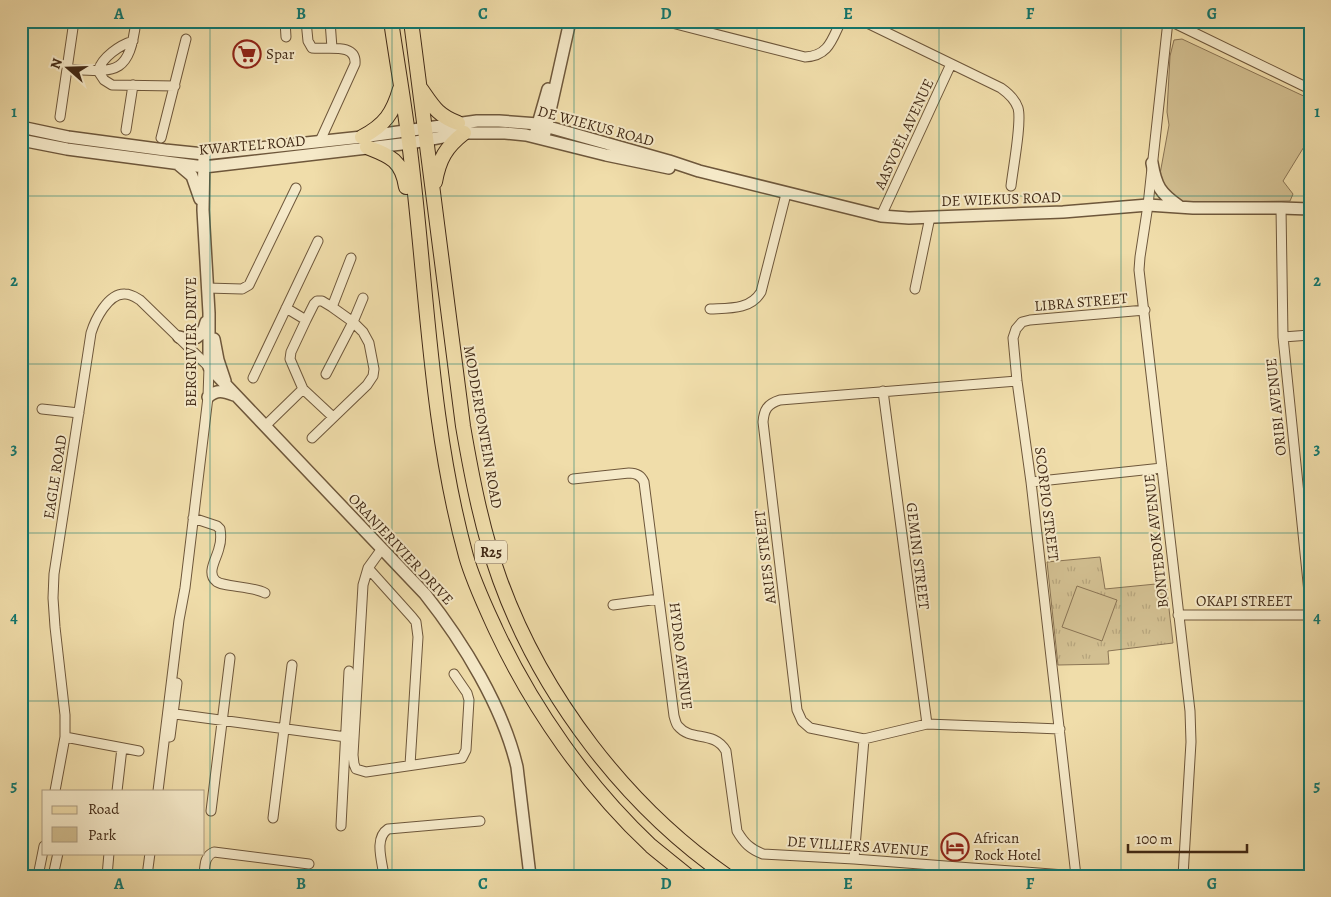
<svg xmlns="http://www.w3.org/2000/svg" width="1331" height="897" font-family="Alegreya,serif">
	<defs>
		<pattern id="grass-tufts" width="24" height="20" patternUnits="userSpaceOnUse" patternTransform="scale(1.25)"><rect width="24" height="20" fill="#d2bf91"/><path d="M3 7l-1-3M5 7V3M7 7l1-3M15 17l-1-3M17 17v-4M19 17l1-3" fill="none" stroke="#b6a47c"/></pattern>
	</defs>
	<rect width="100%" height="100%" fill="#f0ddaa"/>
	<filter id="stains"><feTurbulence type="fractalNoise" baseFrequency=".004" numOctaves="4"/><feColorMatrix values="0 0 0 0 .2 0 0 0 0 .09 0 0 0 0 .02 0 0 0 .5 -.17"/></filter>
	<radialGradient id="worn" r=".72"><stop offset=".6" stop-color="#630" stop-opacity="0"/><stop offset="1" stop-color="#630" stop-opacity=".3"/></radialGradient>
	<path fill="url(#grass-tufts)" stroke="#8a7454" d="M1100,557l5,32 61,-6 7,60 -65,8 1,13 -51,1 -11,-103z"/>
	<path fill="#d2bf91" stroke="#8a7454" d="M1182,39l128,60v38l-27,44 10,13 -3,7 -109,2 -20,-17 -1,-12 9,-49 -2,-13 3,-56 4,-16z
		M1077,586l40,14 -15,41 -40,-14z"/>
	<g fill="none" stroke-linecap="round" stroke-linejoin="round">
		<g stroke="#6e573b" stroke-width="11">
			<path id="minor" d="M285,21l1,16
				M306,21l2,20 4,7c14,2 45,-6 43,16l-35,77
				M330,21l2,27
				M664,21l141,36c24,-1 27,-18 36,-36
				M863,21l138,67c7,5 14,11 17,20 4,14 -5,60 -7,78
				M1168,21l-20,184 -8,52 -1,13 51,441 1,31 -8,134
				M1170,21l140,68
				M67,69c49,3 62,7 69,-48
				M98,71l6,9 8,5 63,1
				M98,71c4,-14 22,-26 35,-30
				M60,117l14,-96
				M126,130l7,-45
				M161,138l25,-99
				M1281,208l2,129 27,265
				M881,216l70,-152
				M207,288l35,1 7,-4 47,-97
				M915,289l15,-72
				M332,307l21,15 10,-24
				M286,308l20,12 8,-16 3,-3h5l10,6 19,-49
				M710,309c19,-1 40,1 51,-17l25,-98
				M1283,337l27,-2
				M253,378l65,-137
				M1017,381l-237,19c-13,4 -16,10 -17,22l34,288 5,11 8,7 54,11 63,-15 133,5
				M303,389l30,28
				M883,391l44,333
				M42,409l37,4
				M265,426l38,-37 -13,-30 1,-7 15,-32
				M312,438l55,-53 6,-9 1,-7 -5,-26 -6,-11 -10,-10 -27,52
				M573,479l56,-6c7,0 12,2 15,9l30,234c1,3 2,8 4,10 13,16 36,4 48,25l11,80c7,12 13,18 26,23l91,5 223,17
				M1031,482l131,-14
				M193,518l24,8 3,3c1,6 1,13 -1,19 -2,10 -13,25 -3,33 6,6 36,5 49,12
				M381,550l-13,18 -5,17 -10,170 1,9 2,5 10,3 96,-14 4,-8 3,-50 -2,-7 -13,-19
				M368,568l44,49 4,5 2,15 -8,128
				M613,605l46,-6
				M1178,615h132
				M168,713l178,24
				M65,737l74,14
				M170,737l7,-54
				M55,791l10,-54v-22l-10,-88 -2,-29 1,-24 37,-241c4,-13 17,-40 34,-39 6,0 10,3 15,6l69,67 -1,30 -23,191 -6,32 -21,171
				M117,791l5,-43
				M211,811l19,-153
				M273,818l19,-153
				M341,826l8,-155
				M854,859l10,-120
				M38,876l6,-30
				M53,876l5,-23
				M107,876l2,-23
				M147,876l3,-23
				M204,876c1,-10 0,-20 10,-24l95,12
				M384,876c-2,-15 -10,-38 4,-47l92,-8
				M1076,876l-45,-394 -14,-101 -4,-43 3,-9 6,-7 8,-2 115,-10"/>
		</g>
		<g stroke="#6e573b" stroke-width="14">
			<path id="tertiary" d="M21,127l47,10 97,13 39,4 158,-17 115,-16h22l39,3 131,37 30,10 182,45 28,2 154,-6 85,-7 45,3h88l29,1
				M536,131l12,-42
				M545,133l25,-112
				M21,140l46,9 137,18 206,-24 54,-10h41l21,2 80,20 63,13
				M204,154l-1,56 6,103v54l216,227c38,48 78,113 92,173l13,109
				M1152,163c4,23 8,30 27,43
				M179,165l13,11 8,23
				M179,337c15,5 23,1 27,-15
				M214,339l4,21 7,21
				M208,397c9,-8 15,-6 26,-2"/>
		</g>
		<g stroke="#422a16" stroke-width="16">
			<path id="primary" d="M391,21c6,41 13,81 18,121 18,138 20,279 57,414 7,25 19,50 30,74 37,79 91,156 155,216 12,10 25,20 37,30
				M411,21l52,405c9,52 19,104 37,154 42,116 126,226 227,296
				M421,89c12,17 16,26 37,34
				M362,137c23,-12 31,-24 38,-48
				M367,147c23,9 35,13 39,40
				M435,182c4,-23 11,-35 29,-49"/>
		</g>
		<use href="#minor" stroke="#f5e9c8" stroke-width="9"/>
		<use href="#tertiary" stroke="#f5e9c8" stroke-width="11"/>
		<use href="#primary" stroke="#f0ddaa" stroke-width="14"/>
	</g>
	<path fill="none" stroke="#0f766e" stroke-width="1" stroke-opacity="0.55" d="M210,21v855M392,21v855M574,21v855M757,21v855M939,21v855M1121,21v855M21,196h1289M21,364h1289M21,533h1289M21,701h1289"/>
	<defs>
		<g id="supermarket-ring" transform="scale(1.4375)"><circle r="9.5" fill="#f5e9c8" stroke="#8f2418" stroke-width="1.5"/><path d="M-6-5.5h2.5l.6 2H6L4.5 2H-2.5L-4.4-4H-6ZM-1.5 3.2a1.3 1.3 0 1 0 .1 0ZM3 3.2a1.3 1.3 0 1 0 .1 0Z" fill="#8f2418"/></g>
		<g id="hotel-ring" transform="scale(1.4375)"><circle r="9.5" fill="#f5e9c8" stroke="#8f2418" stroke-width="1.5"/><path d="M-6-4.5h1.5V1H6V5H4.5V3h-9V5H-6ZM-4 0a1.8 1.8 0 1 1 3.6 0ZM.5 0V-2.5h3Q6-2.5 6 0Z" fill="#8f2418"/></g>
	</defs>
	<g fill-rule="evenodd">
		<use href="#supermarket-ring" x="247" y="54"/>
		<use href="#hotel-ring" x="955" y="847"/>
	</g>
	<g text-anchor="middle" stroke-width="4" stroke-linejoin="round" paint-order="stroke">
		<rect fill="#f5e9c8" stroke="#78634b" stroke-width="1" x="475" y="540.5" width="32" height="23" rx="4"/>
		<g font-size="14" font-weight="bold" fill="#422a16">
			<text x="491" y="557">R25</text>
		</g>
		<g font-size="15" fill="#422a16" stroke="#f5e9c8" text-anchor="start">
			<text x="266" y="59">Spar</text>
			<text x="974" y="843">African<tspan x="974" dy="17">Rock Hotel</tspan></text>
		</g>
		<g font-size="15" fill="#422a16" stroke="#f5e9c8">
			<text transform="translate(596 126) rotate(15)" y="5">DE WIEKUS ROAD</text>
			<text transform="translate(904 134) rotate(-65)" y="5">AASVOËL AVENUE</text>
			<text transform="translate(252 145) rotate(-5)" y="5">KWARTEL ROAD</text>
			<text transform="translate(1001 199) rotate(-2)" y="5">DE WIEKUS ROAD</text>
			<text transform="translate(1081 302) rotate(-5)" y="5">LIBRA STREET</text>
			<text transform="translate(191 342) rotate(-90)" y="5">BERGRIVIER DRIVE</text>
			<text transform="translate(1276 407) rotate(-96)" y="5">ORIBI AVENUE</text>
			<text transform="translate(483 427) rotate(80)" y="5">MODDERFONTEIN ROAD</text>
			<text transform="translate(55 477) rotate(-81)" y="5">EAGLE ROAD</text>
			<text transform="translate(1047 504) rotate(83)" y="5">SCORPIO STREET</text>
			<text transform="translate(1156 541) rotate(-96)" y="5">BONTEBOK AVENUE</text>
			<text transform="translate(401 549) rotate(47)" y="5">ORANJERIVIER DRIVE</text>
			<text transform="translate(918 556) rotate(83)" y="5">GEMINI STREET</text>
			<text transform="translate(765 557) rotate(-97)" y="5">ARIES STREET</text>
			<text x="1244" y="606">OKAPI STREET</text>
			<text transform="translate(681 656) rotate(83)" y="5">HYDRO AVENUE</text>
			<text transform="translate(858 846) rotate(4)" y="5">DE VILLIERS AVENUE</text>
		</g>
	</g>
	<rect width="1331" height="897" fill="none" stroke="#f0ddaa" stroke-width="55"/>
	<rect x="42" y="790" width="162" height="65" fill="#f5e9c8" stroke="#ad9d81"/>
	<rect x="52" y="806" width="25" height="8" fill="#f0ddaa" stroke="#ad9d81"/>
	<text x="88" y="814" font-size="15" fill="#422a16">Road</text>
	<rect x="52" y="827" width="25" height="15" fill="#d2bf91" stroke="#ad9d81"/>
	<text x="88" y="840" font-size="15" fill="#422a16">Park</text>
	<g transform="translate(68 68) rotate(290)" stroke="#f5e9c8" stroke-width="4" paint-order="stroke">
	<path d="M0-4L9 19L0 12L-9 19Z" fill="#422a16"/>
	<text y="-8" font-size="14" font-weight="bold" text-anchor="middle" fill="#422a16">N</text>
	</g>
	<path d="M1128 844v8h119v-8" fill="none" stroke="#422a16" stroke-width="2.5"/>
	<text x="1136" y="844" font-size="15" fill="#422a16" stroke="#f5e9c8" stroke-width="4" paint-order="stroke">100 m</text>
	<rect x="28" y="28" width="1276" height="842" fill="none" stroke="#0f766e" stroke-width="2"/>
	<g font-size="16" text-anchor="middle" font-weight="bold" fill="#0f766e">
		<text x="119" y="19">A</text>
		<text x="301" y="19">B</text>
		<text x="483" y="19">C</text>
		<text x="666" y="19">D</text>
		<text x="848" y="19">E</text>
		<text x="1030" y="19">F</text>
		<text x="1212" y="19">G</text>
		<text x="14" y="117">1</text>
		<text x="1317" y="117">1</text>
		<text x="14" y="286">2</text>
		<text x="1317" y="286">2</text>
		<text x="14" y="454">3</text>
		<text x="1317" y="454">3</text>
		<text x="14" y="623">4</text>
		<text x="1317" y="623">4</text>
		<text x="14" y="791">5</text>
		<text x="1317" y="791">5</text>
		<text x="119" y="889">A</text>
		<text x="301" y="889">B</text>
		<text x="483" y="889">C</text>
		<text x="666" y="889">D</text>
		<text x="848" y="889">E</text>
		<text x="1030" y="889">F</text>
		<text x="1212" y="889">G</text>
	</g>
	<rect width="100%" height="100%" filter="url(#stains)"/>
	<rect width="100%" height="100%" fill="url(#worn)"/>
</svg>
